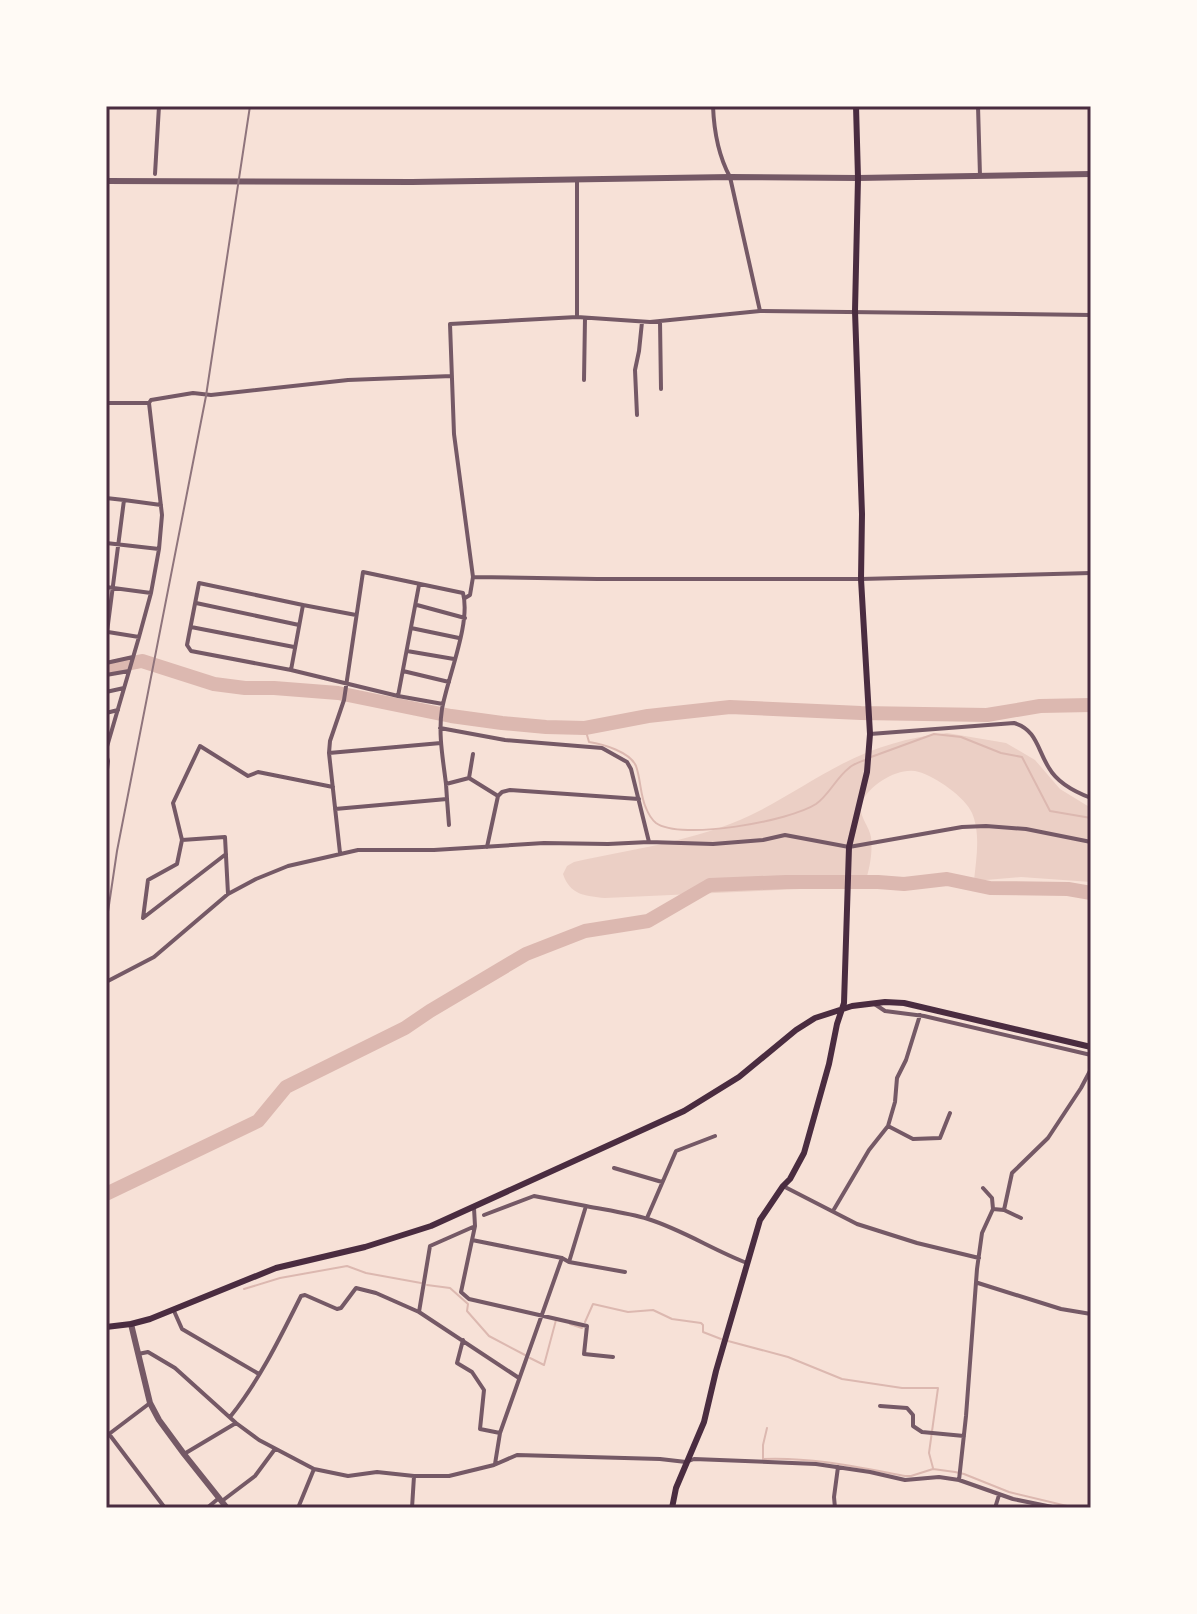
<svg xmlns="http://www.w3.org/2000/svg" width="1197" height="1614" font-family="Arial,sans-serif">
	<rect width="100%" height="100%" fill="#f7e1d7"/>
	<path fill="#ebcfc5" d="M947,733l59,10 29,17 25,29 31,19v74l-70,-5 -47,4c2,-21 7,-47 -2,-68 -7,-16 -36,-36 -53,-41 -19,-6 -49,12 -57,30 -5,13 7,23 9,35 2,17 -2,34 -7,49l-259,12c-20,-2 -35,-3 -42,-24l4,-8 7,-4c59,-13 122,-21 177,-47 31,-15 60,-35 91,-51 33,-17 67,-27 105,-31z"/>
	<g fill="none" stroke-linecap="round" stroke-linejoin="round">
		<path stroke="#dcb8b0" stroke-width="2" d="M585,728l4,14c14,2 41,10 47,24 5,14 4,29 10,42 2,5 5,11 10,15 25,18 134,-2 160,-19 13,-9 20,-26 33,-36 4,-4 11,-6 16,-8
			M871,757l63,-23 27,3 40,16 21,4 28,54 41,7
			M427,1285l23,3 18,16 -1,7 22,25 36,19
			M244,1289l36,-11 67,-12 19,7 55,10
			M585,1322l8,-18 35,8 25,-2 19,9 29,4 2,2v7l18,7
			M570,1324l12,4
			M728,1341l60,16 54,22 60,9h36l-9,65 4,15
			M530,1358l14,7 12,-45
			M767,1428l-4,17v14c49,-2 94,8 142,17h6l22,-7 22,3 9,2 45,18 58,14 23,1"/>
		<path stroke="#dcb8b0" stroke-width="14" d="M106,668l36,-7 72,23 31,4h29l64,5 113,23 51,7 44,4 39,1 63,-12 82,-9 131,6 126,2 53,-9 51,-1
			M106,1194l152,-73 28,-34 119,-59 25,-17 96,-57 59,-23 63,-10 62,-36 76,-3h92l26,2 43,-5 43,9 78,1 23,4"/>
		<path stroke="#755966" stroke-width="4" d="M713,106c1,26 5,49 17,71l30,134
			M978,106l2,70
			M155,174l4,-68
			M577,317l73,5 110,-11 331,4
			M660,321l1,68
			M584,380l1,-62
			M106,403h43l2,-3 42,-7 18,2 137,-15 104,-4
			M637,415l-2,-45 4,-19 3,-29
			M106,498l18,2 -17,132
			M124,500l37,5
			M106,543l53,6
			M473,577l124,2h264l230,-6
			M106,587l45,6
			M465,598l5,-3 3,-18 -19,-143 -4,-110 127,-7v-137
			M196,603l103,22
			M303,605l-104,-22 -12,62 4,6 100,19 107,26 45,8
			M417,605l48,13
			M191,627l103,20
			M411,628l48,10
			M108,632l31,5
			M407,651l47,8
			M106,663l27,-6
			M291,670l12,-65 53,10
			M403,671l46,11
			M106,675l23,-4
			M106,692l18,-4
			M398,696l21,-111
			M106,713l12,-3
			M440,728l65,12 97,8 25,14 4,7 18,73
			M870,734l144,-11c23,7 23,26 35,45 8,14 26,24 42,30
			M106,750l33,-113 12,-44 8,-44 3,-34 -13,-112
			M329,753l1,-12 14,-41 19,-128 100,21c8,30 -15,83 -21,116 -4,25 1,50 4,75l23,-6 29,18
			M106,754l2,7 -2,17
			M469,778l4,-24
			M447,799l2,26
			M335,809l112,-10 -1,-15
			M182,840l-9,-37 27,-57 48,30 10,-4 75,15
			M487,847l11,-51 4,-4 8,-2 129,9
			M340,853l-11,-100 112,-10
			M226,854l-83,64 5,-38 29,-16 5,-24 43,-3 3,57
			M106,982l48,-25 74,-63 28,-15 32,-13 70,-16h76l110,-7 64,1 41,-2 64,2 50,-4 22,-5 64,12 113,-20 24,-1 40,3 65,13
			M873,1003l12,8 39,5 167,39
			M888,1126l7,-24 2,-24 9,-18 14,-45
			M614,1168l48,14
			M783,1186l74,38 60,19 62,15
			M983,1188l9,10 1,11
			M474,1208l1,18 -14,66 8,7 118,27 -3,28 29,3
			M1004,1210l17,8
			M833,1211l36,-61 19,-24 25,13 27,-1 10,-25
			M484,1215l50,-19 52,10
			M647,1218l29,-67 39,-15
			M472,1240l90,18 7,4 17,-56c20,4 42,7 62,13 35,11 65,31 99,44
			M569,1262l56,10
			M978,1283l83,26 30,5
			M174,1311l8,18 77,45
			M419,1312l11,-66 43,-19
			M463,1340l-6,23 15,9 12,18 -4,39 20,4
			M138,1354l10,-2 27,16 61,55 23,17 55,29 34,7 29,-4 37,4h35l45,-11 23,-10 143,4 26,3 8,-3 122,5 54,8 35,8 34,-3 20,3 54,19 44,9
			M150,1403l-41,31 56,74
			M880,1406l27,2 6,7v11l9,6 42,4
			M230,1417c29,-36 50,-79 71,-121l4,-1 32,14 4,-1 15,-20 20,5 43,19 100,66
			M184,1454l52,-31
			M495,1464l5,-31 62,-175
			M959,1480l7,-64 11,-147 5,-36 11,-24 11,1 8,-37 36,-35 33,-50 10,-19
			M222,1501l33,-25 20,-27
			M207,1508l12,-10
			M298,1508l16,-39
			M412,1508l2,-32
			M835,1508l-1,-11 4,-30
			M995,1508l4,-13"/>
		<path stroke="#755966" stroke-width="6" d="M106,181l306,1 318,-5 128,1 233,-4
			M131,1324l19,79 9,17 25,34 43,54"/>
		<path stroke="#4a2c40" stroke-width="6" d="M106,1327l25,-3 19,-5 126,-51 89,-21 66,-21 253,-115 55,-34 57,-47 19,-12 37,-12 33,-4 19,1 187,44
			M672,1508l4,-20 28,-66 12,-51 44,-151 23,-34 7,-7 14,-26 25,-89 8,-40 7,-21 5,-156 18,-75 3,-38 -9,-155 1,-65 -7,-203 3,-133 -2,-72"/>
		<path stroke="#8f747c" stroke-width="2" d="M106,925l11,-74 89,-455 44,-290"/>
	</g>
	<rect width="1197" height="1614" fill="none" stroke="#fffaf5" stroke-width="216"/>
	<rect x="108" y="108" width="981" height="1398" fill="none" stroke="#4a2c40" stroke-width="3"/>
</svg>
